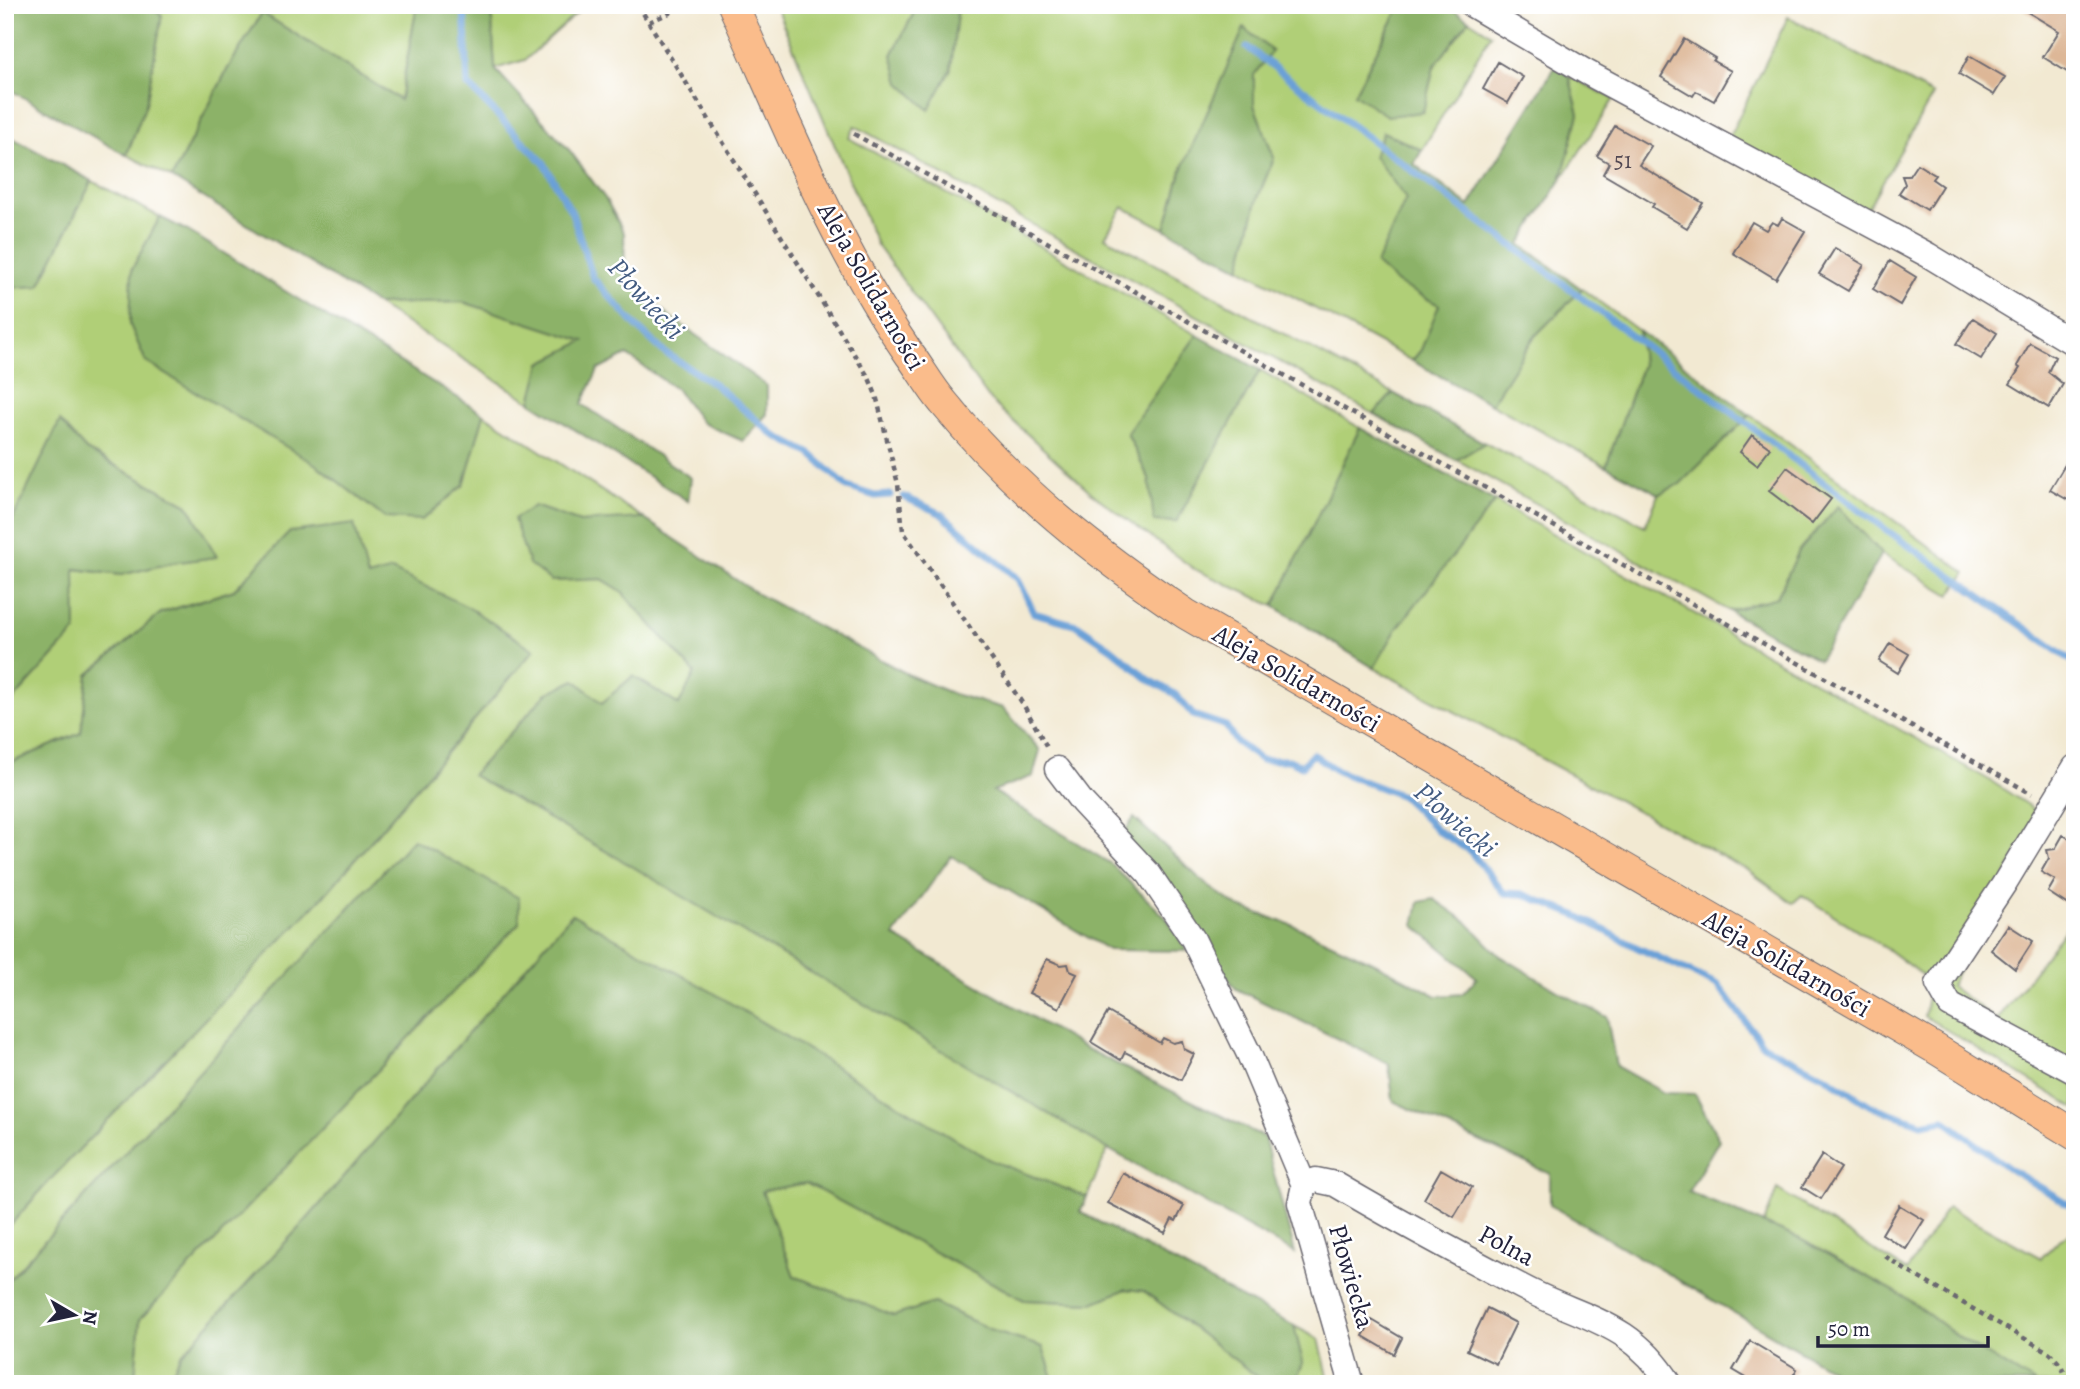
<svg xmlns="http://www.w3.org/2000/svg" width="2080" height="1389" font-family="Alegreya,serif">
	<rect width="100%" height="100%" fill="#fff"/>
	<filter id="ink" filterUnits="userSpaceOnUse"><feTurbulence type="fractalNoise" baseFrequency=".0143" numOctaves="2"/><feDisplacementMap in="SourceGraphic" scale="14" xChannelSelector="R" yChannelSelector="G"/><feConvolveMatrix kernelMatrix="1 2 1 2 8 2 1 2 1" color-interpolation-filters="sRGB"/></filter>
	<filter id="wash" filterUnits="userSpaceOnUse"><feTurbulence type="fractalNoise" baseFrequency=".00686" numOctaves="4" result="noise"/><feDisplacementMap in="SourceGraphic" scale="28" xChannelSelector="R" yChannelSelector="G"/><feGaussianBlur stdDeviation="1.57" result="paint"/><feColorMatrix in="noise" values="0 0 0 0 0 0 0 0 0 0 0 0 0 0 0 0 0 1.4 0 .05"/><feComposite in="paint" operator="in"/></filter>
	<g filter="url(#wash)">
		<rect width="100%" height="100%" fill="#f2e9d2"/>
		<path fill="#b0cf77" stroke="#697859" stroke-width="2" d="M147,5h270l-17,95 -138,-87 -35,57 -55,108 -45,-23 19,-51 16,-89z
			M491,5h95l-61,55 -30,9z
			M775,5h143l-26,50 64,-46 2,-4h443l-47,89 69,18 11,-45 35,-47 22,14 -69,116 -39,-18 24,67 -10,84 43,22 -19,45 -9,11 -172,-93 18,-71 16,-39 -20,-53v-30l-9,-46 -64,143 -16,57 -42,-22 -18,30 288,156 -19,21 -519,-288 -6,12 348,197 -70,98 22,46 6,42 21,1 84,-152 100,58 -86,178 -80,-37 -100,-74 -103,-94 -114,-156z
			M1788,17l145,78 -69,119 -136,-75z
			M1569,76l45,23 -53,81 18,-66z
			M92,181l68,36 -28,52 186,197 67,52 79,-33 20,-71 159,104 -63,4 -46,-16 17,75 51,-2 18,11 75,82 -16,33 -46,-29 -31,27 -55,-10 -75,82 158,90 478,284 -21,48 -97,-36 -278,-169 -140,-78 -263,303 -128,138 -15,29h-40l9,-8 5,-57 379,-396 -106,-84 -408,445v-53l45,-51 280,-291 204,-239 -166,-73 -78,-45 -56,58 -73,23 -73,62 -7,58 -76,32v-56l71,-78 -2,-62 47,6 50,-12 45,-6 -28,-52 -102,-55 -26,-28 -55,113v-247l34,-2z
			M1582,289l57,42 3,33 -36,102 -115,-62 43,-67z
			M463,302l122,39 -44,22 -10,39 -155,-98z
			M1750,415l216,158 -16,22 -68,-41 -44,-48 -39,45 -22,47 -48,13 -272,-151 28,-17 160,83 14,-32 21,-10z
			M1495,501l496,280 47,31 -88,174 47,34 78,-103v191l-151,-92 7,-34 -44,-33 -85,-54 -9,8 -44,-32 -375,-203 22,-38z
			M806,1183l218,117 69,3 33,-14 18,2 123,93h-212l-12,-37 -45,-14 -64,-30 -40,13 -100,-40 -32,-85z
			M1777,1189l130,82 41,-64 93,51 17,-17 17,-11v93l-3,23 3,7v31h-39l-75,-45 -56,-42 -105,-58 -36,-15z
			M1294,1326l25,13 11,45h-36l9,-21z"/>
		<path fill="#8cb268" stroke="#576a52" stroke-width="2" d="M5,5h142l15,10 -16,89 -20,51 -121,-68z
			M417,5h74l4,64 75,82 37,50 17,32 1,44 44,39 98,70v28l-24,27 -41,-18 -25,-33 -50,-35 -29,15 -16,34 109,74 -3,23 -157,-99 10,-39 43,-22 -121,-39 -87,2 -204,-126 55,-108 35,-57 138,87z
			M918,5h40l-7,64 -22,41 -29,-27 -8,-28z
			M1401,5h45l23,15 -35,47 -11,45 -36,4 -33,-22z
			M1244,28l28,23 -18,24v30l20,53 -16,39 -18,71 -75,-39 16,-57z
			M1555,67l14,9 10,38 -18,66 -41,64 62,45 -48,48 -43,67 -79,-43 9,-11 18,-45 -42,-22 -21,-19 30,-65 -32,-43 9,-24 39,18 -8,14 55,42z
			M5,134l87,47 -53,105 -34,2z
			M160,217l28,14 296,183 -20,71 -42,35 -37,-2 -67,-52 -172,-104 -16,-37 2,-56z
			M1639,331l111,84 -70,69 -21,10 -53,-28 36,-101z
			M1197,335l63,35 -84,152 -22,-1 -5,-42 -22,-46z
			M1393,393l92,50 -29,17 -82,-46z
			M60,421l26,29 102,55 29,52 -46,6 -50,12 -46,-6 1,62 -71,78v-174z
			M1360,428l135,73 -99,129 -22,38 -100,-62z
			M534,506l46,16 63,-4 116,77 150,80 44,19 50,14 37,42 -7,26 -40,15 118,73 56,55 20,32 -78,-1 -158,-94 -57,80 189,111 181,90 31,116 -187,-104 -478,-284 -158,-90 75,-82 28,-13 27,23 31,-27 46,29 16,-32 -75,-83 -18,-11 -51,2 -22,-17 -15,-45z
			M1838,506l44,48 -63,106 -90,-49 48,-14 22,-46z
			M354,524l14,53 24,-7 76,37 66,43 -204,239 -280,291 -45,51v-466l76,-32 7,-58 73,-62 73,-23 56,-58z
			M1134,818l74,68 31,21 56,19 78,36 64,34 25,-2 15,-16 -63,-53 5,-23 15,-3 33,23 32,33 62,38 46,24 9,49 48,27 31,1 24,46 -31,52 112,47 105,58 56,42 75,45h-180l-306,-179v-31l-157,-73 -4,-37 -153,-75 -113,-155z
			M413,839l106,59v25l-379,396 -5,57 -9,8h-121v-100z
			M572,914l140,78 278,168 97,37 -7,15 214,114 9,37 -9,21h-27l-123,-93 -18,-2 -33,14 -69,-3 -218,-117 -44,8 32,85 100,40 40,-13 64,30 45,14 12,37h-889l15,-29 128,-138z"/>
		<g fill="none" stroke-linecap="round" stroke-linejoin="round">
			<path stroke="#6aa0d7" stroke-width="7" d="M464,5l4,80 76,78 28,50 21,65 44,49 27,25 50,32 60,51 37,19 36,33 28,9 15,-1
				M1247,47l314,235 324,247 190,134
				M904,497l36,16 78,66 16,34 43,12 35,24 36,30 27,15 18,21 33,11 10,16 25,18h28l13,6 11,-12 24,17 65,25 36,35 32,20 34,42 18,1 56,22 58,31 82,38 45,60 63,32 45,29 51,18 22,-4 67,50 64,38"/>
		</g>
		<g id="blocks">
			<path fill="#ddb797" d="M2016,5h52l5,3 2,-2v71l-32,-20 16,-26z
				M1684,39l31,19 -2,3 18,10 -17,30 -18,-10 -3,5 -32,-19z
				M1969,56l36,21 -11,18 -35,-21z
				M1498,62l25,15 -15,26 -25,-14z
				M1615,126l36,20 -12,19 64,38 -16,25 -35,-21 2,-3 -51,-30 6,-11 -12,-7z
				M1917,164l18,11 -3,4 10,7 -15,24 -28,-17 6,-9 -3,-8h7z
				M1782,218l23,13 -29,48 -43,-26 19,-31 14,8 6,-8 6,3z
				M1835,248l29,17 -16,26 -29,-17z
				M1890,261l26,16 -16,28 -27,-16z
				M1973,318l24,15 -16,26 -25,-15z
				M2030,343l25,14 -7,15 15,12 -14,24 -39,-24 10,-16 -3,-2z
				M1752,435l18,13 -13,17 -17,-13z
				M2075,448v40l-7,12 -18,-10z
				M1787,467l44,32 -19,25 -43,-33z
				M1890,643l19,11 -11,19 -19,-12z
				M2063,835l12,7v52l-7,11 -20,-13 7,-12 -14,-8 8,-14 -2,-8 8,-1z
				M2008,925l25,16 -18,28 -24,-19z
				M1047,959l14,6 7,-1 2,7 7,3 -18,34 -30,-15z
				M1108,1012l52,31 3,-5 10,5 9,-2 2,8 10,5 -13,26 -56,-28 -4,8 -30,-18z
				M1822,1155l19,13 -20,31 -19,-12z
				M1441,1169l31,18 -18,30 -30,-18z
				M1123,1173l61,33 -8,15 -4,-2 -7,14 -57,-30z
				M1899,1205l25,15 -18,29 -24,-15z
				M1487,1308l29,15 -20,41 -29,-14z
				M1372,1320l30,18 -8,16 -31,-18z
				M1750,1341l47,28 -9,15h-42l2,-5 -15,-9z"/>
		</g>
	</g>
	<g filter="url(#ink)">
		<use href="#blocks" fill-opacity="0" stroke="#6b6870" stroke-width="2"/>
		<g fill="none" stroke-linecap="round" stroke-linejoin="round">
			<g stroke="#6b6870" stroke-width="27">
				<path id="minor" d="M1472,5l114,67 342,183 147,89
					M2075,767l-71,117 -66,100 12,21 125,67
					M1057,769l25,33 67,72 44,65 56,115 55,131
					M1304,1185l12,-5 19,4c61,36 124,70 187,103 60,32 108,33 148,97
					M1304,1185l-4,18 52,181"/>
			</g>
			<g stroke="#6b6870" stroke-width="32">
				<path id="major" d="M733,5c54,119 102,242 177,350 11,15 21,33 33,47 70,86 152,151 243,212l750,435 139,86"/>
			</g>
			<path stroke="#6b6870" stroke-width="4.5" stroke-dasharray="5 5" stroke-linecap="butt" d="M638,5l231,373 7,17 22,89 5,47 120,173 25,45
				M649,22l39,-17
				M854,134l1178,660
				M1885,1256l22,15 143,82 11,12 8,19"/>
			<use href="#minor" stroke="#fff" stroke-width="24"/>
			<use href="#major" stroke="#fabc8b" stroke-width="30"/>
		</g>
	</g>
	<g text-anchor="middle" stroke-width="5" stroke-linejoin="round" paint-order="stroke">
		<g font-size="23" fill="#514752">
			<text x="1623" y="168">51</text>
		</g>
		<g font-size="26" fill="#22223b" stroke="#fff">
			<text transform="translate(872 286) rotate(60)" y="9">Aleja Solidarności</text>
			<text transform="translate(1297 678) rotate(30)" y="9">Aleja Solidarności</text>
			<text transform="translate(1787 963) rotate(30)" y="9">Aleja Solidarności</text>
			<text transform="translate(1507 1245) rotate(28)" y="9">Polna</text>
			<text transform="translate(1352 1276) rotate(74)" y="9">Płowiecka</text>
		</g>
		<g font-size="28" font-style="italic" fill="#425b81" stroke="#fff">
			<text transform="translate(647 298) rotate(48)" y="10">Płowiecki</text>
			<text transform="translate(1456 819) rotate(41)" y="10">Płowiecki</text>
		</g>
	</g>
	<rect width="2080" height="1389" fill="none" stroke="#fff" stroke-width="28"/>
	<g transform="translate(74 1315) rotate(99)" stroke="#ffffff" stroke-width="5" paint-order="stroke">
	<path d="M0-5L12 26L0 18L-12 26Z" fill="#22223b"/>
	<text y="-10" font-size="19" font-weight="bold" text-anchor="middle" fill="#22223b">N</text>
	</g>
	<path d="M1818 1336v10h170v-10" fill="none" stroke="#22223b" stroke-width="3.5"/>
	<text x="1828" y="1336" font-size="21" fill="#22223b" stroke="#ffffff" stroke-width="5" paint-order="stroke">50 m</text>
</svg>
